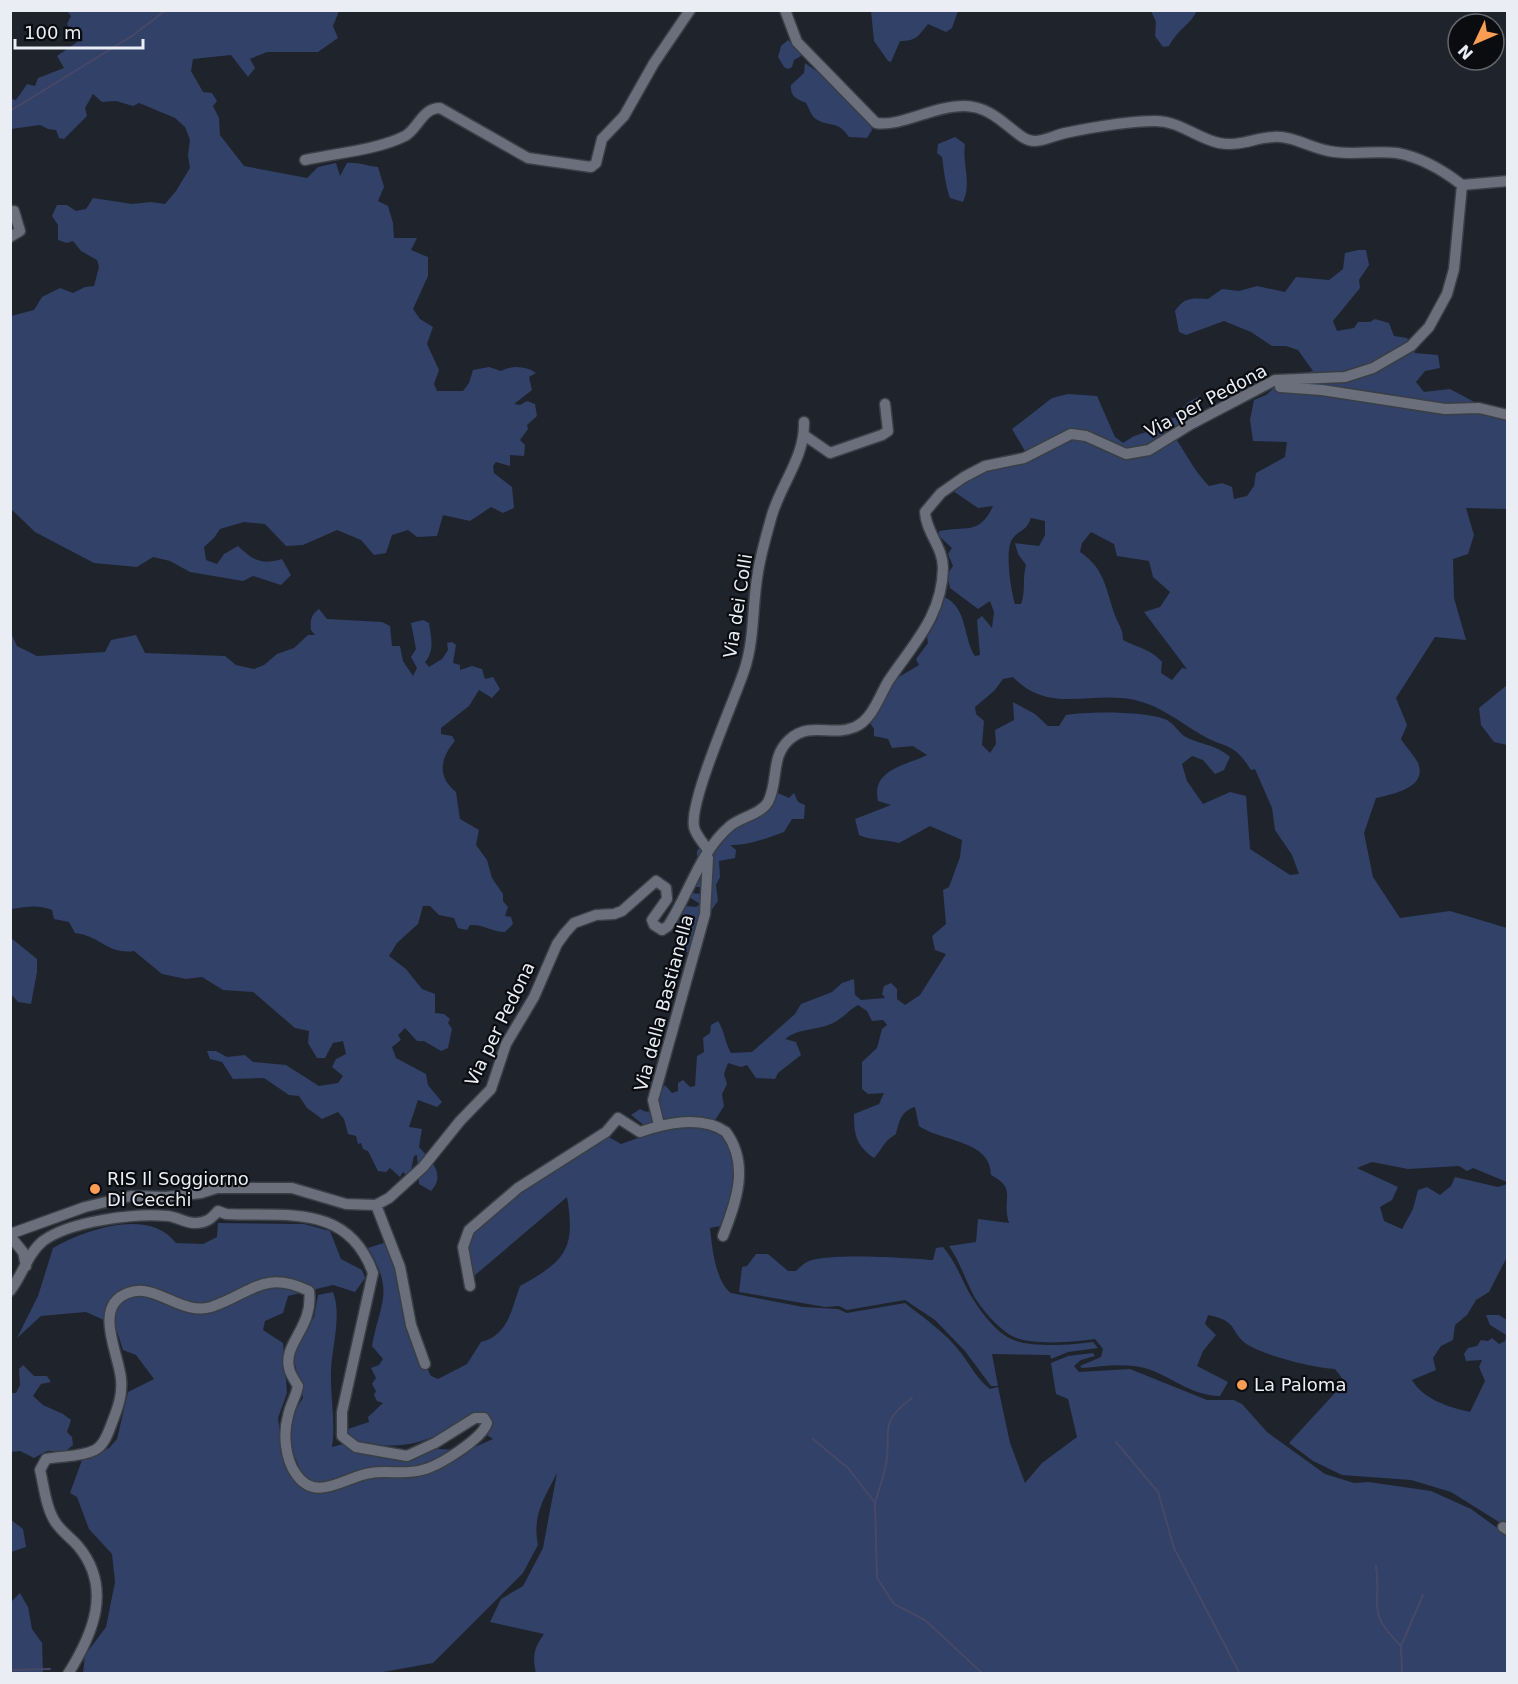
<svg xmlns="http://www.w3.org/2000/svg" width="1518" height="1684" font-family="'DejaVu Sans',sans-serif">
	<rect width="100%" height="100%" fill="#1f232c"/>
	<path fill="#314167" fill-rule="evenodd" d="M67,11h272l-6,15 5,12 -20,14h-51l-17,7 5,9 -7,9 -17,-22 -38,4 -2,12 12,21 9,1 5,8 -4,5 6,12 1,17 24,31 63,12 11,-11 18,-4 4,13 7,-13c12,-1 19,3 31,4l6,20 -6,14 10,5 5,17 1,15h23l-6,12 17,7v19l-15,33 7,10 13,8 -6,17 12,26 -5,14 3,7h26l6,-8 4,-13 16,-3 12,4c11,-6 25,-5 35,2l-7,4 3,13 -18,14 6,1 7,-4 8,3 2,12 -10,9 1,4 -8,11 5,5 -1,11 -14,-1v11l-14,-4 -3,4 1,7 18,14 2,21 -11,5 -12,-6 -21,14 -27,-6 -6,21 -20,1 -9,-7 -16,5 -6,18 -12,2 -13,-15 -24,-10 -34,15 -17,1 -21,-22 -21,-2 -24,7 -6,9 -10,9 2,13 11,4 7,-10 14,-8c16,15 23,19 44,13l9,16 -10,10 -28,-9 -10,5 -53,-9 -20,-11 -17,-4 -16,10 -43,-4 -59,-31 -24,-23v-193l23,-6 8,-13 18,-9 13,5 12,-6 9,-1 5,-19 -2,-7 -16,-9 -8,-10 -6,2 -9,-3v-15l-6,-9 5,-11h10l9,6 10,-2 7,-11 39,6 19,-2 14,2 11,-13 14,-23 -2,-13 2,-15 -5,-13 -10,-9 -36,-15 -6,3 -17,-5 -14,1 -9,-8 -8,14 2,8 -23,23 -5,-1 -3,-8 -8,-1 -8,-4 -29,4v-30l5,1 11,-16 8,2 3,-8 26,-10 -7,-12 20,-14 -1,-9 -6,-3 -3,-6 4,-8z
		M871,11v-1l87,1 -6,17 -6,4 -18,-8c-10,12 -11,17 -28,17l-9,21 -3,-1 -14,-20z
		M1151,11h46c-7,14 -20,19 -28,35l-6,1 -8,-11 1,-14z
		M788,40l13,12v4l-7,4 -2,7 -4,2 -4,-2 -6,-10 3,-11z
		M805,63l20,14 46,48 1,5 -5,8 -18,-1c-12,-18 -20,-9 -33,-18 -5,-3 -7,-11 -10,-16 -10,-4 -16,-7 -15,-18l13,-12z
		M955,137l10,7c-3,20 7,38 -2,58l-13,-4c-5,-14 -6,-27 -8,-41l-5,-4 1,-9z
		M1358,250h8l3,15 -10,15 1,8 -27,33 4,10 17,-3 4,-6h12l5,-3 14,4 5,13 13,2 8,15 23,2 2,13 -15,3 -9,11 8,10 26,-3 32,17 25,6v97l-41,-1 8,27 -6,19 -15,5 1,39 12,42 -31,-3 -39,61 11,27 -6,14c5,8 13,16 17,24 10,25 -26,31 -42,35l-12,35 9,44 27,41 50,-7 57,17v254l-34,-14 -6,3 -8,-5 -51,3 -36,-7 -15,6 41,19 -6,13 -12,7 4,14 18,8 11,-20 5,-19 9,-3 13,8 11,-9 4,-9 43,10 9,-3v73l-18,35 -13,8 -9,15 -12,10 -2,15 -12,6 -8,12 3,12 -24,10c12,20 37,27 58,32l15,-31 -6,-14 3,-7 -16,1 -2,-7 4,-6 9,-2 4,-6 7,1 4,-3 7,6 6,-3 1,-6 -16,-10 -4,-10h13l8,5v207l-56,-35 -40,-12 -69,-5 -29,-14 -24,-18 56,-61 -10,-13c-22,-1 -68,-13 -87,-24 -19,-12 -8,-24 -40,-30l-3,9 11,11 -13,16 -6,15 31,16 -8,14c-26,0 -46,-17 -69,-26 -22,-8 -47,-4 -69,-2l-2,-2 21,-9 2,-8 -8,-10c-21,3 -64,7 -83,-3 -14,-8 -30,-26 -38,-40 -9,-17 -14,-34 -25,-50l27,-4 2,-23 31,4c-8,-25 9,-34 -18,-48 0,-35 -49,-33 -72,-49l-4,-19c-14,4 -16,15 -19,27 -14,9 -12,13 -22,24 -19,-13 -20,-25 -20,-44l25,-10 5,-11 -16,1 -6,-5v-27l15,-14 5,-19 5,-4 -4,-5 -11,1 -5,-10 -9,-6c-9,5 -14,12 -23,17 -16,9 -35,5 -50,17l11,3 5,13 -23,18 -3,6 -19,-1 -9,-13 -6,2 -13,-4 -4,11 3,10 -5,10 2,12 -10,16 -69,4 -14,-11 9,-6c9,6 13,1 20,-5v-12l5,-7 7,8 6,-2v-8l5,-3 7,7 5,-1 2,-30 7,-4 -1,-14 7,-5 1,-8 7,-4c7,11 7,22 13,32l21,-1 43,-38 6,-10 31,-12 10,-9 12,-4 1,16 6,5 24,-2 -3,-4 2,-8 7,-3 6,6v10l8,6 15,-10 26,-41 -11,-4 -3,-14 14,-12 -3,-34 6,-3 11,-30 2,-17 -32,-14 -31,17c-15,-4 -26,-2 -40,-8l-4,-16 36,-14 -13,-4c-7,-31 26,-35 49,-46l-14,-9 -21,2 -4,-9 -14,-3v-7l-4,-6 22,-42 27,-16 -3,-6 12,-16 -1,-6 11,-19 -1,-4 4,-7v-7l3,-3c24,10 19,42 31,59l5,-1 -3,-35 5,-4 10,12 2,-16 -4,-11 -12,8 -28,-21 -3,-13 6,-9 -5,-12 4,-6 -13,-12v-5c27,-5 41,4 54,-25l-15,2 -25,-17 20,-16 47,-11 9,-6 -17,-29 40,-31 16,-4 29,2 18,41 8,6 11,-7 25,-8 6,-11 10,1 12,-15 11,-6 1,30 -23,12c11,16 19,33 33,47l13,-3 10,4 2,12 13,-3 7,-10 2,-13 29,-16 2,-15 -34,-1 -3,-21 4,-20 12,-5 22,-19 25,-5 -15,-21 -12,-4h-14l-21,-14 -27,-11 -38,14 -7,-3 -4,-21c9,-14 18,-13 33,-12l14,-10 17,2 18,-5 28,6 11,-15 33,3 14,-11 2,-16zM1031,518l14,3v14l-6,11 -24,-3 3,11 8,11c-4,14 0,26 -5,39h-6c-4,-13 -11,-56 -2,-66 8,-10 12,-5 18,-20zM1091,532l23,12 3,12 32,5 4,16 17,15 -10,15 -16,5 43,57 -5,-1 -10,12 -11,-7 1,-11c-11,-13 -24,-14 -39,-22 0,-10 -3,-13 -7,-22 -10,-26 -10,-49 -36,-66l2,-9zM1013,677c37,38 77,13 122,23 26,6 43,21 65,34 26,16 32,6 51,36l4,-1 17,39 3,22 17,25 7,19 -9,1 -40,-26 -4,-53 -16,-4 -27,12 -16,-23 -5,-17 10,-8 11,4 12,14 9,-4 6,-13c-16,-14 -31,-12 -46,-21 -6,-5 -10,-12 -17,-16 -19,-9 -80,-9 -101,-5l-7,11h-11l-13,-12 -22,-12 1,18 -19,10 1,14 -6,9 -8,-8 2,-24 -8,-7 -1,-7 19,-16 9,-12z
		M319,609l8,10 55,3 8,4 2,20h8l3,15 10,15 4,-8 -6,-11 5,-8 -5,-26 12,-3 6,3c2,13 6,28 -4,39l4,5 13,-8 6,-9 -1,-7 5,-1 4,3 -3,18 7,2v5l12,-4 10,3 3,10 8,-2 7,12 -8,9 -13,-8 -10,16 -28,22v6l11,2 3,5c-15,17 -18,36 1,51l4,27 19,11 -3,15 11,15 5,18 11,16v7l5,6 -3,9 6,1 2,7 -8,8c-13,0 -22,-8 -35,-7l-3,5 -9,-2 -4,-10 -15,-3 -9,-9h-7l-5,18 -21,19 -8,13 17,13 16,20 13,5v19l9,1 6,5 -2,4 4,6 -4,19 -7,3 -17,-10h-7l-12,-13 -7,7 3,5 -9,7 4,11 30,16 2,11 14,17 -5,5 -19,-7 -9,27 13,2 -3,18c13,14 27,28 12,44l-12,-7 -2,-29 -3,1 -4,19 -3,1 -4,-4 -3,5 -10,-9 -4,4 -8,-1 -10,-20 -5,-2 -2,-6 -3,1 -2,-8 -8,-2 -4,-15 -6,-7 -16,7 -15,-11 -8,-12 -10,-1 -25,-17 -31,1 -11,-17 -12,-3 -3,-8h9l11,6 18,-2 8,7 33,3 33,21 19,-3 5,-7 -11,-9 4,-8 10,-5 -3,-13 -10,2 -8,15h-8l-9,-15 1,-12 -14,-3 -42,-36 -30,-2 -21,-13 -16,2 -24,-5 -28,-23c-26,4 -33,-15 -59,-18l-6,-11 -15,-3 -2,-9c-16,-6 -25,-3 -41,-1l-1,-278 7,15 20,10 68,-4 6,-12 25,-5 9,18 80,3 11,9 18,4 10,-4 13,-11 17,-6 14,-13h7l-4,-5c-1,-10 0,-15 8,-21z
		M1507,685v60l-13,-3 -13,-17 -2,-17z
		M778,793l11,5 5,-5 4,9 7,3 -1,14h-12l-8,13c-17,6 -36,14 -54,13l6,5 -1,8 -16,3 1,16 -4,8 2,16 -19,27h8l-3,12 -8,3 -6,9h-5l-6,-11 7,-12 1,-6 -10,3 9,-20 10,1 4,-3 -11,-7 3,-4 9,1 2,-7h-9l10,-13v-14l-7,-4v-5l5,-7 19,1 3,-6 37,-36 9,2z
		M11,938l26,21v13l-6,32 -13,-2 -7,-8z
		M686,1125l33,5 13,18 5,42 -17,36 -10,2c2,18 5,53 21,65l72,14 35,2 9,4 58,-10c20,16 40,29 56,50 10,13 15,25 29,36l8,-2 12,56 15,40 17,-20 35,-26 -9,-38 -12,-5 -5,-31 17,-7 25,-3 2,3 -14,4 -7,6 5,6 51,-3 77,31h27l8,4 25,28 58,42 29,9 15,-1 62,9 40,18 36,26v138h-986h15c-4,-17 -2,-25 8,-39l-54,-12 11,-23 22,-13 20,-38 14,-75c-13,26 -25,42 -19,72l-15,28 -90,90 -61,11 -289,-1 2,-18 21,-28 9,-45 -3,-28 -23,-25 -12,-32 -7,-4 12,-33 27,-12 8,-9 11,-47 26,-13 -18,-24 -13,-5 -8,-25 -29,-13 -45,4 -24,22 21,-42 15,-48c31,-18 96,-41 123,-5l27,1 14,-7 1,-14 86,1 26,7 11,28 21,11 3,8 -10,14 -22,-7 -45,11 -5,17 -18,8 -2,9 20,13 4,50 -9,25 6,45 15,23 6,-5c-15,-38 -26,-46 -2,-83l-10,-42 21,-39 4,-22 15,-3c9,23 -1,54 -2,79 -1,26 5,50 1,76l15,-4 -2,-13 24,-8 -1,-5 15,-14 -6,-2 -3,-6 2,-4 -4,-7 4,-6 -5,-10 8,-3 4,-6 -11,-13c8,-44 23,-54 -4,-98l22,-7 34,121 7,14 7,3 29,-15 14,-22c27,-7 30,-31 39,-56 45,-25 56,-36 47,-89l-93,79 -9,-29 6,-14 62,-51 74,-46 14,8 48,-17zM477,1414l12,5 -2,16 6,4 -25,11 -31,-1 -39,10 -28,-8 4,-7c42,7 68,-11 103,-30z
		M943,1247c14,16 19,35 30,52 8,13 23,33 38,40 19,9 62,6 82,3l5,6 -30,4 -17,7 -1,-4 -58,-1 6,32h-7l-26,-35 -30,-31 -30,-20 -58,10 -8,-4 -14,1 -86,-15 3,-25 5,-1 9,-12h12l20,17h8c3,-3 7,-7 11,-9 16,-10 104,-4 126,-2l3,-12z
		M23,1365l11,11h13l4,6 -10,2 -8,12 10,9 20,9 8,6 -4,12 5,5 1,8 -7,6h-19l-13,7 -14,-7 -9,1v-59h5l4,-8 -1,-16z
		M10,1519l13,10 3,18 -15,5z
		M20,1593l8,14 4,22 10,14 1,30h-32v-71z"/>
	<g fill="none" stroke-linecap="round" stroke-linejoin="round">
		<path stroke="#474868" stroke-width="2" d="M10,111l122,-75 34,-26
			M813,1439l35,29 27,35 2,75 17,26 31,16 58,54
			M1116,1442l42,50 16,56 66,126
			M875,1503c4,-13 8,-25 11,-38 6,-35 -9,-41 26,-67
			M1376,1566c6,43 -11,44 25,80
			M10,1670l40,-1
			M1402,1674l-1,-28 22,-51"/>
		<g stroke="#3a3e45" stroke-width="13">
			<path id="minor" d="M785,10l12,32 79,81c25,4 57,-17 88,-17 35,0 52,36 71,35 9,0 21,-6 30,-8 29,-6 61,-12 90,-12 25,0 41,17 64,22 20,4 35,-5 54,-6 18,-2 38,11 56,14 24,5 46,-1 68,2 23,4 47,18 65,32
				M305,160c31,-7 72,-10 100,-24 13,-7 17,-28 35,-28l88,50 63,9 5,-4 6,-24 22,-23 30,-53 36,-53
				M10,237l10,-6 -6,-20
				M1280,387l42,3 123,19 34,-1 29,7
				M804,435l26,18 52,-18 6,-4 -3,-27
				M708,850c-4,-6 -13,-16 -14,-23 -5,-26 40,-126 50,-156 11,-32 8,-66 14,-99 3,-19 9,-39 14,-57 10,-33 33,-58 32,-93
				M659,1125l-6,-25 52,-186 3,-56
				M376,1205l24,62 11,58 14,39
				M10,1234l75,-27 46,-11 35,1 35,-4 16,-5h75l54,16 30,1 13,-7 34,-31 37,-46 31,-32 15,-45 28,-47 23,-53 8,-11 9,-10 22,-8 18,-1 8,-3 34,-30 10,7 1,11 -15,21 2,5 8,5 6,-4c21,-32 32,-75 62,-100 11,-9 31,-12 38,-24 11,-21 2,-46 22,-63 21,-18 41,-2 65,-12 18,-8 24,-31 34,-47 25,-37 53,-64 54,-112 0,-21 -17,-36 -18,-56l16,-19 23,-16 21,-11 39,-8 47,-24 15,2 40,18 23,-4 42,-26 84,-44 70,-3 28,-9 38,-22 18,-19 18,-33 7,-25 8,-84 46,-4
				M10,1236l13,16 3,14
				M470,1286l-7,-39 6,-17 49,-42 88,-56 12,-14 22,14c25,-9 62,-17 86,0 24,33 10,70 -3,104
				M10,1291c12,-15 18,-38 33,-50 27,-20 92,-28 125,-25 9,1 18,7 27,7 11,0 16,-4 23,-12
				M1503,1527l5,3
				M68,1674c25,-40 45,-86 10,-128 -7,-8 -16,-14 -22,-23 -10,-14 -12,-37 -16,-53l6,-11c15,-3 35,-2 49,-9 8,-4 12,-14 15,-22 6,-16 13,-31 11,-49 -2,-25 -29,-73 7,-86 27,-11 53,23 83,14 40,-13 52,-38 98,-16 5,36 -26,52 -20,77 1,6 6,13 9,18 -2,11 -8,19 -10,30 -5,17 -3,43 8,58 20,30 50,2 75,-1 17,-3 34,2 51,-3 17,-4 60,-31 65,-47l-3,-5h-9l-40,25 -28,13 -51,-9 -14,-11v-24l31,-139c-25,-70 -87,-56 -147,-59l-8,-3"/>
		</g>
		<use href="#minor" stroke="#6a6f7b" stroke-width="10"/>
	</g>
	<g fill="#fd9d54" stroke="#0a0c10" stroke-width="2">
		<circle cx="95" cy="1189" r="6"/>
		<circle cx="1242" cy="1385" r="6"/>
	</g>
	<g text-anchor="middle" stroke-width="4.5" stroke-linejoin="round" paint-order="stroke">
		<g font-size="18" fill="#eaedf3" stroke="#0a0c10">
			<text transform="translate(1206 401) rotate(-28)" y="6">Via per Pedona</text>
			<text transform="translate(738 606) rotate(-81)" y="6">Via dei Colli</text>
			<text transform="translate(664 1003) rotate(-75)" y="6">Via della Bastianella</text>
			<text transform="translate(500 1024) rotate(-64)" y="6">Via per Pedona</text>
		</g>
		<g font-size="18" fill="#eaedf3" stroke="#0a0c10" text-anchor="start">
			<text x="107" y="1185">RIS Il Soggiorno<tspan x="107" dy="21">Di Cecchi</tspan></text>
			<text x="1254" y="1391">La Paloma</text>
		</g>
	</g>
	<rect width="1518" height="1684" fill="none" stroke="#eaedf3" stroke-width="24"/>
	<g transform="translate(1476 42) rotate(226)"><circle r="28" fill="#0a0c10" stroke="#64666b" stroke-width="1.5"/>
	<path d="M0-4.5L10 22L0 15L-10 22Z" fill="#fd9d54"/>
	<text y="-9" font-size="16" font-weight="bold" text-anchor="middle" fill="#eaedf3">N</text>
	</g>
	<path d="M15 39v9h128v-9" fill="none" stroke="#eaedf3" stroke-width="3"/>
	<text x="24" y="39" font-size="18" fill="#eaedf3" stroke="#0a0c10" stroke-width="4.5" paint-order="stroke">100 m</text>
</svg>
